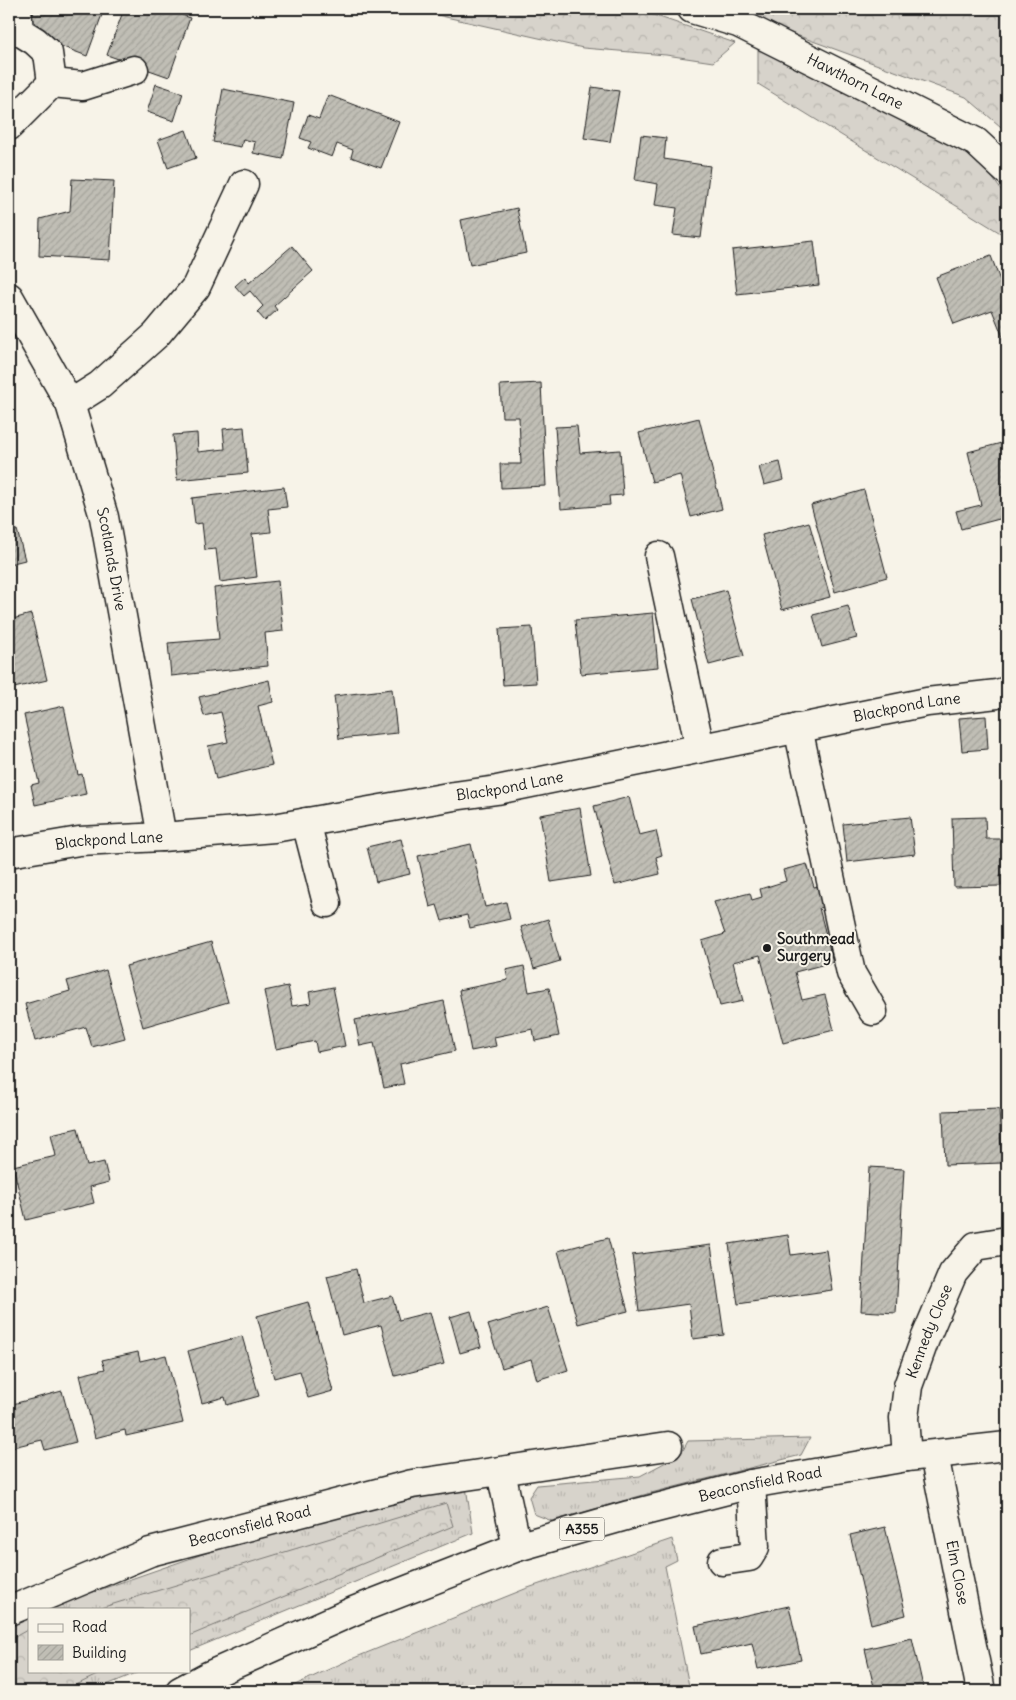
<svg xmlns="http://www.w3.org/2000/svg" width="1016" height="1700" font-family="Delius,sans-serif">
	<defs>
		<pattern id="grass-tufts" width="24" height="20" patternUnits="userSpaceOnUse" patternTransform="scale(1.25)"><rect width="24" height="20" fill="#d7d3cb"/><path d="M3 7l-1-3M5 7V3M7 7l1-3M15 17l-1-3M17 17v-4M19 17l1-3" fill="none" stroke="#b8b5ae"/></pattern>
		<pattern id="forest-crowns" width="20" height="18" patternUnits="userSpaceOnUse" patternTransform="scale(1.25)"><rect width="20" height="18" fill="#d7d3cb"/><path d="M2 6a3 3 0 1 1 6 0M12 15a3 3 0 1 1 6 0" fill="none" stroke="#b8b5ae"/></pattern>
		<pattern id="building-hatch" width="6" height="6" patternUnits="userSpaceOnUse" patternTransform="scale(1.25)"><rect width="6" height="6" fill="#c0beb5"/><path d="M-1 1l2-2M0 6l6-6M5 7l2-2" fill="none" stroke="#a4a39b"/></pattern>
	</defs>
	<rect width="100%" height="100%" fill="#f7f3e8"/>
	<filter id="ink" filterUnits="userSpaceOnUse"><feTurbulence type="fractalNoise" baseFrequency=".02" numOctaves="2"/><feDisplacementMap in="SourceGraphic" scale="10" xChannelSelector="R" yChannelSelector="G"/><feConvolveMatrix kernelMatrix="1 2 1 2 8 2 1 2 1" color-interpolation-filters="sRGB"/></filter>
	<g filter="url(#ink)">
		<path fill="url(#grass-tufts)" stroke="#7a7874" d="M810,1438l-9,17 -154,39 -95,27 -18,-7 -5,-17 8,-12 103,-9 41,-22 7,-13z
			M466,1487l7,46 -284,118v-42h-145l211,-73z
			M672,1539l5,21 -12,6 25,125h-408l67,-31 176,-71z
			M29,1614v57h112l-49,20h-83v-68z"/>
		<path fill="url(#forest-crowns)" stroke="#7a7874" d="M418,9h218l99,34 -22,19 -47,-7 -83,-7 -146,-33z
			M725,9h282v123l-41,-35z
			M758,48l149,69 64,39 15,13 21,29v39l-249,-153z
			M446,1503l7,23 -264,110v-27h-92z
			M29,1629v42h76l-41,20h-55v-51z"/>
		<path fill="url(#building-hatch)" stroke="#1c1c1c" d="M35,9h69l-17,47 -61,-23z
			M124,9h43l23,9 -21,59 -62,-22z
			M156,84l27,9 -9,28 -27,-9z
			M592,87l27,4 -9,51 -26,-4z
			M223,89l71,14 -11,56 -30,-6 2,-11 -12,-3 -2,8 -28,-5z
			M328,95l71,27 -18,46 -30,-11 2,-7 -16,-6 -5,13 -24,-9 3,-6 -11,-4 8,-23 11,4z
			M186,130l10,28 -28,10 -10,-28z
			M641,135l25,3 -2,21 46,7 -9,72 -28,-3 4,-27 -22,-3 3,-21 -23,-4z
			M72,179l42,2 -4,79 -71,-4 1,-37 30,-8z
			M517,208l9,45 -56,12 -9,-45z
			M814,241l5,44 -82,9 -5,-44z
			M292,246l21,25 -39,35 3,4 -12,11 -8,-9 6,-6 -13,-15 -6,5 -9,-10 10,-9 4,6z
			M991,256l14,38 2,-1v48l-2,1 -13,-32 -38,14 -18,-47z
			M541,383l5,103 -45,2 -1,-24h21l-2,-47h-17l-2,-32z
			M699,418l23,91 -31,8 -11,-42 -28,7 -13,-49z
			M577,426l3,27 40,-3 3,45 -14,1 1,9 -49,4 -6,-82z
			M244,427l4,46 -71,7 -4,-45 24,-2 1,19 27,-3 -2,-20z
			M1005,442l2,7v68l-46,12 -5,-18 25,-6 -13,-53z
			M780,462l4,18 -20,5 -5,-18z
			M284,487l3,20 -19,2 3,23 -19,2 5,43 -37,5 -4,-33 -11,1 -3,-27 -7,1 -3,-26z
			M864,490l23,87 -52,15 -24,-87z
			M809,522l21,75 -48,13 -20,-75z
			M17,530l8,30 -16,4v-32z
			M278,581l5,50 -18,2 3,33 -97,10 -3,-33 51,-4 -5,-51z
			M726,590l18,66 -35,9 -17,-66z
			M848,606l9,32 -35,9 -9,-32z
			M653,613l5,54 -77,7 -6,-54z
			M31,614l16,66 -33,8 -5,-20v-48z
			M532,627l4,56 -33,2 -4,-56z
			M269,680l4,22 -15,4 14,59 -56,14 -8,-33 20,-4 -7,-30 -17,4 -5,-19z
			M392,689l5,44 -58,6 -5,-43z
			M64,706l14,69 4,-1 4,20 -51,11 -4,-20 8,-2 -15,-68z
			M986,716l2,33 -26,2 -3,-33z
			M629,797l10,38 17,-4 6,24 -6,2 4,17 -45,11 -21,-79z
			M580,808l11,68 -40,6 -11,-67z
			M910,817l5,37 -68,8 -4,-38z
			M985,817l1,22h21v36l-7,1 1,10 -47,1 -2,-69z
			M401,839l9,35 -34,8 -9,-35z
			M471,844l14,63 21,-5 4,17 -40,9 -3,-13 -25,6 -5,-16 -7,2 -12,-51z
			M807,864l7,23 12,-3 5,21 -12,3 14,54 -38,10 7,28 23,-5 9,35 -51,13 -23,-88 -27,7 10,39 -23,5 -18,-65 23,-7 -11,-32 36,-9 2,7 10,-3 -2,-8 26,-8 -3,-11z
			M548,919l12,42 -26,8 -13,-42z
			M211,942l17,60 -85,25 -17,-61z
			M524,966l5,26 20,-4 10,48 -24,5 -2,-12 -39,8 2,9 -25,5 -12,-61 49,-10 -2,-10z
			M106,970l19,68 -33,9 -6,-20 -51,14 -10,-37 45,-13 -3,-10z
			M288,986l4,20 19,-3 -2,-11 24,-5 12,59 -28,6 -2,-11 -39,8 -12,-58z
			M444,1001l11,50 -55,13 4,20 -20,4 -10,-45 -14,3 -5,-26z
			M9,1022l5,31 -5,1z
			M999,1109l3,54 -57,2 -2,-54z
			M78,1128l9,38 17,-4 5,20 -19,5 4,16 -68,17 -13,-54 43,-10 -5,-22z
			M869,1167l35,2 -8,144 -35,-2z
			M788,1235l3,20 35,-5 6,40 -94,14 -9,-60z
			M608,1238l20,73 -50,13 -20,-73z
			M711,1245l13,90 -31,4 -4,-35 -50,7 -7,-56z
			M356,1269l8,34 28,-7 7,24 31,-8 14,52 -49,12 -14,-51 -39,10 -15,-59z
			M308,1302l25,89 -25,7 -8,-27 -26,7 -17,-62z
			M548,1307l20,63 -31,10 -6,-21 -29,9 -14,-43z
			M471,1311l10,36 -21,6 -10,-36z
			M242,1336l17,60 -32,9 -2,-8 -23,6 -14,-52z
			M138,1352l2,9 26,-6 17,68 -57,13 -1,-6 -30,8 -15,-63 25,-6 -3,-9z
			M62,1391l14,51 -31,8 -3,-10 -33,8v-43z
			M885,1527l21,88 -35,9 -21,-89z
			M789,1606l12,54 -43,9 -6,-26 -51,11 -6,-28z
			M912,1638l12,53h-49l-10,-42z"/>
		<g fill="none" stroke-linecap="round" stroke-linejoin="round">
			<g stroke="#1c1c1c" stroke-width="31">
				<g id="minor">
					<path d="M17,9l2,22 16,10 13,12 4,30"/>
					<path id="s1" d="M692,9l46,14 238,119 31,29"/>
					<path d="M9,126l43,-43 31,3 51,-16"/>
					<path id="s2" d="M9,297l61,107 34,113 58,320"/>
					<path d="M70,404l30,-19 56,-50 40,-48 48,-103"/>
					<path d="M659,556l41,192"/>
					<path d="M798,728l53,245 22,38"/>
					<path d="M306,822l21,81"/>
					<path id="s3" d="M9,853l70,-12 83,-4 112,-9 180,-32 43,-6 430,-88 70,-8 10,-3"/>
					<path id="s4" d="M934,1455l47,236"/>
					<path id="s5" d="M907,1457l-3,-39 4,-32 17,-47 28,-66 23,-27 31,-5"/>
					<path d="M501,1472l16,75"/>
					<path d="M722,1561l27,-4 6,-10 -4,-63"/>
					<path id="s6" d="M9,1611l141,-59 262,-68 256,-38"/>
				</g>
			</g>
			<g stroke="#1c1c1c" stroke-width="31">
				<g id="major">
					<path id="s7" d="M180,1691l28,-15 148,-66 161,-63 112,-32 122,-31 156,-27 100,-11"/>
				</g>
			</g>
			<use href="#minor" stroke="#f7f3e8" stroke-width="28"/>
			<use href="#major" stroke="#f7f3e8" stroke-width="28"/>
		</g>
	</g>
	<circle fill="#1c1c1c" stroke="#f7f3e8" stroke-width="2" cx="767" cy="948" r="5"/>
	<g text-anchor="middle" stroke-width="4" stroke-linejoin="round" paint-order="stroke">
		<rect fill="#f7f3e8" stroke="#5e5c59" stroke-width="1" x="559.5" y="1517.5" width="45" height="23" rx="4"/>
		<g font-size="14" font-weight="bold" fill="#1c1c1c">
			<text x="582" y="1534">A355</text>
		</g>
		<g font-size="15" fill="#1c1c1c" stroke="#f7f3e8">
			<text dy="5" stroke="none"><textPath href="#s1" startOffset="179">Hawthorn Lane</textPath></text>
			<text dy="5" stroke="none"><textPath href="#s2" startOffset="284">Scotlands Drive</textPath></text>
			<text dy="5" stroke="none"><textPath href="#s3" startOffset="911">Blackpond Lane</textPath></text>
			<text dy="5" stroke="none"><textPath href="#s3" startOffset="506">Blackpond Lane</textPath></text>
			<text dy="5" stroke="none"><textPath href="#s3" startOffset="101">Blackpond Lane</textPath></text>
			<text dy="5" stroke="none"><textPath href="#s5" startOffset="130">Kennedy Close</textPath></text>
			<text dy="5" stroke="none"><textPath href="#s7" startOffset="618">Beaconsfield Road</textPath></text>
			<text dy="5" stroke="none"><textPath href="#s6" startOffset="256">Beaconsfield Road</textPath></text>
			<text dy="5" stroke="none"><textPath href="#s4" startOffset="120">Elm Close</textPath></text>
		</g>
		<g font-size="15" font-weight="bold" fill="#1c1c1c" stroke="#f7f3e8" text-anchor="start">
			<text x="777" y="944">Southmead<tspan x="777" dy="17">Surgery</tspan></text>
		</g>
	</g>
	<rect width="1016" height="1700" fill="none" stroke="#f7f3e8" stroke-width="30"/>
	<rect x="15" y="15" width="986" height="1670" fill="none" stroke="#1c1c1c" stroke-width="2" filter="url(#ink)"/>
	<rect x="28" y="1608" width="162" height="65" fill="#f7f3e8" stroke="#9f9d96"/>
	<rect x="38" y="1624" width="25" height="8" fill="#f7f3e8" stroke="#9f9d96"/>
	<text x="72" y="1632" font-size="15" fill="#1c1c1c">Road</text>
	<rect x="38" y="1645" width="25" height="15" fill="url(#building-hatch)" stroke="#9f9d96"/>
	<text x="72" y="1658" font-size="15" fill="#1c1c1c">Building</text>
</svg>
